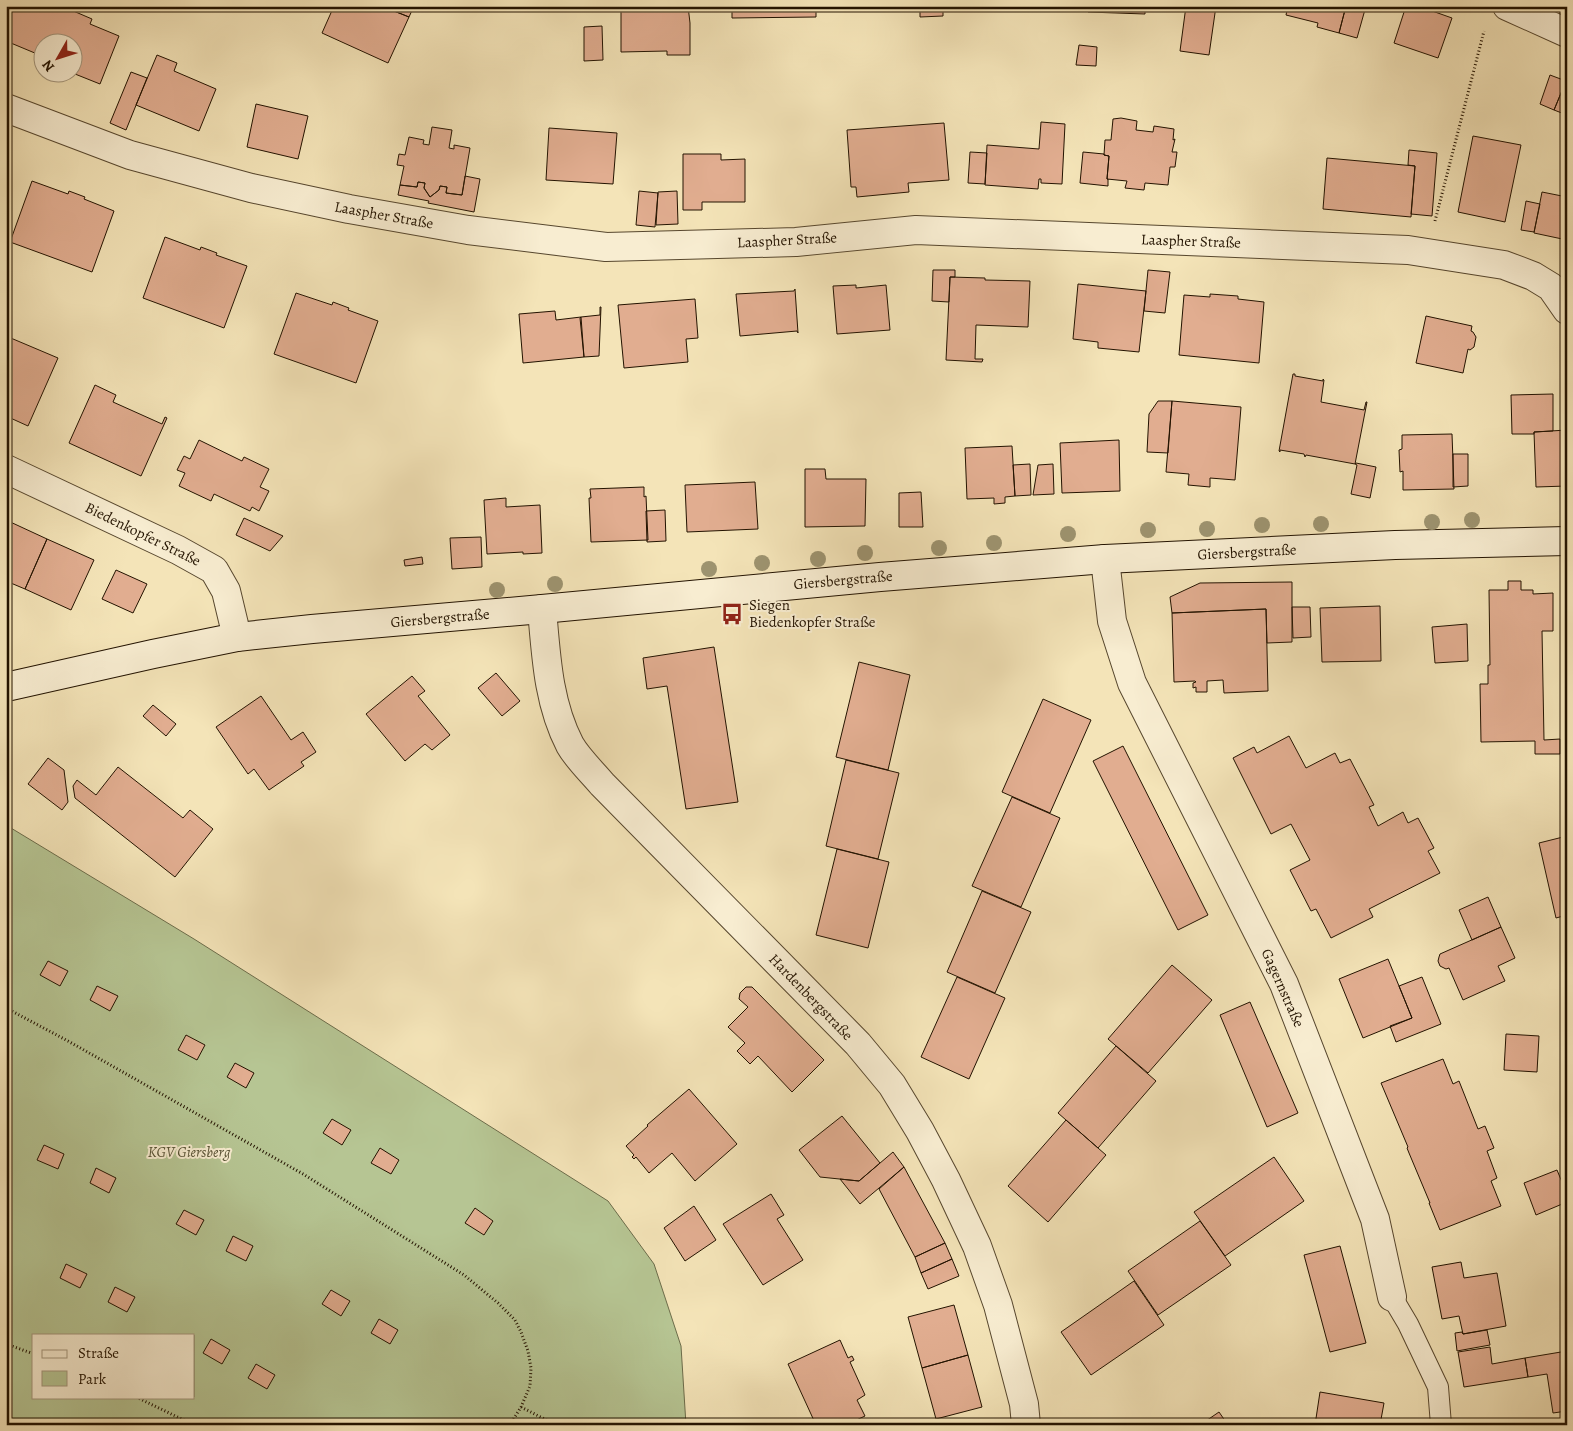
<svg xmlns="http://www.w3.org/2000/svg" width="1573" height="1431" font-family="Alegreya,serif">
	<rect width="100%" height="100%" fill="#f4e4b8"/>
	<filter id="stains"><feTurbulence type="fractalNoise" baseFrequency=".004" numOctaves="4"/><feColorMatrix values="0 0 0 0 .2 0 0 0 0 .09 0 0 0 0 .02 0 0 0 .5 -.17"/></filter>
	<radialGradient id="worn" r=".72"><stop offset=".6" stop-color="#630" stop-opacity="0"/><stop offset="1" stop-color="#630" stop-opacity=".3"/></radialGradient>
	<path fill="#b6c593" stroke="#6c6c4a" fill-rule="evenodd" d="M6,825l188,114 414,262 46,63 27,82 5,79h-680zM34,1335h160v62h-160z"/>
	<path fill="#e1ad90" stroke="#231300" d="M6,6h66l-1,4 21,9 -2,5 29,12 -19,48 -30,-12h2v-30h-30v14l-36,-15z
		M334,6h63l-3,5 15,6 -21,46 -66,-30z
		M397,6h17l-5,11 -15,-6z
		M621,6h67l2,17v32h-23v-4l-46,1z
		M732,6h84v11l-84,1z
		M860,6h60v3l-59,2z
		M920,6h23v10l-23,1z
		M1088,6h57v8l-57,-2z
		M1186,6h30l-7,49 -29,-4z
		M1288,6h58l-7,27 -22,-6 1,-4 -32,-8z
		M1346,6h20l-9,32 -18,-5z
		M1406,6h12l34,12 -14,40 -44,-15z
		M602,26l1,34 -19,1v-34z
		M1079,45l18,2 -1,19 -20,-1z
		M157,55l20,8 -3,8 42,18 -17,42 -63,-26z
		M131,72l16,6 -21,52 -16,-7z
		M1550,75l16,6 -12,29 -14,-6z
		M1566,81h1v34l-13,-5z
		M256,104l52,12 -10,43 -51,-12z
		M1121,118l16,3 -1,9 17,2 1,-6 20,3 -1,11 2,-1 -3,13h5l-2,15h-5l-2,18 -23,-2 -1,7 -19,-2 2,-7 -20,-2 2,-23 -5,-1 1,-15h6l2,-21z
		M1041,122l24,2 -3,60 -21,-1v-4h-2l-1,10 -53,-4 2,-40 52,4z
		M944,123l5,57 -41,3 1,9 -52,5 -1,-10h-5l-4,-57z
		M432,127l20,3 -3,18 5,1v-4l16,3 -8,47 -16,-2 1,-6 -7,-1 -1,4 -9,7 -6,-9 1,-5 -7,-1 -1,5 -17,-2 4,-19 -7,-1 2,-11 6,1 4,-18 15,3 -1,4 6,1z
		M549,128l68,5 -4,51 -67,-4z
		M1473,136l48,9 -16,77 -47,-10z
		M1409,150l28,3 -5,63 -21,-2 4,-48 -7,-1z
		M970,152l17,1 -2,31 -17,-1z
		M1083,152l21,2v1l5,1 -2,23h1v7l-28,-3z
		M683,154h38v6l24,-1v43h-43v8h-19z
		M1327,158l88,8 -4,51 -88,-8z
		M465,176l15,3 -6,33 -46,-9 1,-2 -31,-6 2,-10 17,2 1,-5 7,1 -1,5 6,9 9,-7 1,-4 7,1 -1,6 16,2z
		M32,181l36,13 1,-3 16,6 -1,2 30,12 -22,61 -82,-30z
		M639,191l19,2 -3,34 -19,-2z
		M677,191l1,33 -22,1 2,-33z
		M1542,192l25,5v43l-33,-7z
		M1526,201l14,3 -6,28 -13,-2z
		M165,237l35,13 1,-3 16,6 -1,2 31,11 -23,62 -81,-30z
		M933,270h22v7h-5l-1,25 -17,-1z
		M1148,270l22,2 -5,41 -21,-2z
		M950,277l35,1v2l45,1 -2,46 -52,-2 -1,34h8l-1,3 -36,-2z
		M1078,284l68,7 -7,61 -41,-4v-6l-25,-3z
		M856,285v3l30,-3 4,45 -53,4 -4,-48z
		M795,289l3,44 -1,-2 -57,5 -4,-42 58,-3z
		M296,293l36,12 1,-3 16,6 -1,2 30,11 -22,62 -82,-29z
		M1210,294l28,2v3l26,3 -5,61 -80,-8 5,-60 26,2z
		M695,299l3,39 -12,1 2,23 -64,6 -6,-63z
		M600,307h1l-2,49 -15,1 -4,-39 1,-1 19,-2z
		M555,311l1,9 25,-3 3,40 -61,6 -4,-49z
		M1426,316l46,10 -1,5 2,1 3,5 -2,10 -4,3 -2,-1 -5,24 -47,-10z
		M6,336l52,22 -30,68 -22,-10z
		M1293,374h2v2l28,5v-2l1,1 -3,22 43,8 2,-8h1l-12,62 -49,-9 -1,2 -1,-3 -24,-4v2l-1,-1z
		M95,385l21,10 -3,7 49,22 3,-7 2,1 -26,58 -72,-33z
		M1553,394v37l-19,1v2h-22l-1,-39z
		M1158,401h14l-4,52 -21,-1 2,-38z
		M1172,401l69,6 -6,73 -25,-2v9l-22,-2 1,-11 -23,-2z
		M1567,430v56l-31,1 -2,-55z
		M1452,434l2,55 -51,1v-19l-3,1 -1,-22 3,-1v-14z
		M199,440l43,21 2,-4 25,12 -9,18 9,4 -10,20 -7,-4 -2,4 -36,-17 -3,7 -32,-15 6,-13 -8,-3 7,-14 6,3z
		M1119,440l1,51 -58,2 -2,-50z
		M1012,446l3,50 -10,1v6l-11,1v-6l-27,1 -2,-51z
		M1453,454h15v32l-15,1z
		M1356,463l20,4 -6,31 -19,-4 6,-29 -2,-1z
		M1030,464l1,31 -16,1 -2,-31z
		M1053,464l1,30 -21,1 5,-30z
		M805,469h20l1,10h40l-1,47 -60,1z
		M755,482l3,47 -71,3 -2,-47z
		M644,487v10l2,-1 2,44 -57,2 -2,-44h2l-1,-9z
		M921,492l2,35h-24v-34z
		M506,498v9l34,-2 2,48 -19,1v-2l-36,2 -3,-54z
		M665,510l1,31 -19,1 -1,-31z
		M244,518l39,18 -13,15 -34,-16z
		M6,520l41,19 -22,50 -19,-8z
		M481,537l1,30 -30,2 -2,-31z
		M47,539l47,21 -23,50 -46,-21z
		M422,557l1,7 -18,2 -1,-6z
		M116,570l31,14 -14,29 -31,-14z
		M1508,581h13v9h12v4l20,-1v38h-11l2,109 16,-1v15h-25v-13l-54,1 -1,-58h8v-19h2l-1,-75h19z
		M1292,582v60l-25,1 -1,-34 -94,4 -2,-16 30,-14z
		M1380,606l1,55 -59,1 -2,-54z
		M1292,607h18l1,30 -18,1z
		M1266,609l2,82 -44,2 -1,-13 -16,1v11h-11v-5l-3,1v-5l3,-1 -1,-1 -21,1 -2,-69z
		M1467,624l1,37 -33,2 -3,-36z
		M714,647l24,155 -52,7 -19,-123 -20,3 -4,-31z
		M859,662l51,13 -22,95 -52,-13z
		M496,673l24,28 -18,15 -24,-28z
		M412,676l13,15 -7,5 32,39 -18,15 -7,-6 -20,17 -39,-47z
		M261,696l30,44 12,-8 13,20 -15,10 3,4 -35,24 -15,-21 -6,5 -32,-47z
		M1043,699l48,21 -41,93 -48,-21z
		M153,705l23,19 -10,12 -23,-20z
		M1289,736l17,32 29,-15 5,10 10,-4 24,46 -5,2 9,19 25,-14 5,11 10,-5 16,30 -6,3 12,22 -71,36 4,8 -42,21 -15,-29 -5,2 -21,-41 20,-10 -19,-36 -20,10 -38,-76 21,-11 3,6z
		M1123,746l85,169 -30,15 -85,-169z
		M48,758l16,12 4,32 -6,8 -34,-26z
		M846,760l53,13 -21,86 -52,-13z
		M118,767l65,51 7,-8 23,19 -38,48 -100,-79 -2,-12 4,-6 19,15z
		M1012,797l48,21 -39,89 -49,-21z
		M1567,836v79l-11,3 -17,-75z
		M837,849l52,13 -21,86 -52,-13z
		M982,891l49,21 -36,81 -48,-21z
		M1488,897l13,30 -29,13 -13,-30z
		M1501,927l14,31 -17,8 7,15 -42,19 -14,-32 -3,1 -6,-3 -2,-5 1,-4 1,-3z
		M1388,959l24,59 -49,20 -24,-59z
		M48,961l20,10 -8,15 -20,-11z
		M1172,965l40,35 -64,73 -40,-34z
		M957,977l48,21 -36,81 -48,-22z
		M1422,977l19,47 -45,18 -6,-16 22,-8 -13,-32z
		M97,986l21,10 -8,15 -20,-11z
		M746,987h6l72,73 -32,32 -34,-36 -8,8 -13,-13 8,-8 -17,-16 20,-20 -9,-8 1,-6z
		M1250,1002l48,111 -31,14 -47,-112z
		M1506,1034l33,2 -2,36 -33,-2z
		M186,1035l19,10 -8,15 -19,-10z
		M1116,1046l40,35 -58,67 -40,-35z
		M1443,1059l10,25 6,-3 19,48 7,-3 9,22 -7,3 10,27 -6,3 10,25 -61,24 -11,-27h1l-21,-50 -2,-5 1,-1 -27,-64z
		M235,1063l19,10 -8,15 -19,-11z
		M689,1089l48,55 -42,37 -23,-28 -23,20 -13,-16 -2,2 -2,-2 2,-2 -8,-9 22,-20 -1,-1z
		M842,1116l38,47 -21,18 -39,-4 -21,-27z
		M332,1119l19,11 -9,15 -19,-12z
		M1066,1120l40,35 -58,67 -40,-36z
		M44,1145l20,9 -6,15 -21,-9z
		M380,1148l19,12 -8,14 -20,-11z
		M893,1152l11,15 -44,37 -20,-25 19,2z
		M1274,1157l30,44 -79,55 -31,-44z
		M904,1167l41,76 -30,14 -36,-68z
		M96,1168l20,10 -7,15 -19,-10z
		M1557,1170l10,24v8l-31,13 -12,-32z
		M771,1194l13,21 -7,4 26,41 -40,25 -40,-61z
		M694,1206l22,34 -31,21 -21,-33z
		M475,1208l18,13 -9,14 -19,-12z
		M184,1210l20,10 -8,15 -20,-11z
		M1200,1221l31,44 -73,50 -30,-44z
		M233,1236l20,10 -7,15 -20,-10z
		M945,1243l7,16 -31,14 -6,-16z
		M1340,1246l26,97 -36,9 -26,-97z
		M952,1259l7,17 -31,13 -7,-16z
		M1461,1262l3,16 33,-5 9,53 -43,8 -4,-18 -17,3 -10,-52z
		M66,1264l21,10 -7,14 -20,-10z
		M1134,1281l30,44 -73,50 -30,-43z
		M115,1287l20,10 -8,15 -19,-10z
		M331,1290l19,11 -9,15 -19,-12z
		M954,1305l14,50 -46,13 -14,-51z
		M379,1319l19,11 -8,14 -19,-11z
		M1487,1330l3,15 -33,6 -2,-18 7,-1 1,2z
		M211,1339l19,11 -8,14 -19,-11z
		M840,1340l8,18 4,-2 2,4 -4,2 15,33 -8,5 8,16 -19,9h-30l-28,-61z
		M1490,1347l2,17 33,-6 3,19 -64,10 -6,-35z
		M1567,1351v60l-14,2 -6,-39 -19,3 -3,-19z
		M968,1355l14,52 -46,12 -14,-51z
		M256,1364l19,11 -8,14 -19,-11z
		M1320,1392l64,11 -4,22h-65z
		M1219,1412l9,13h-28z
		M991,1421l1,4h-14z"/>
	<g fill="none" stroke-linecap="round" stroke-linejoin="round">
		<g stroke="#57472e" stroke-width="22">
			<path id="lane" d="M1392,1297l16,27 30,63 3,38"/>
		</g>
		<g stroke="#57472e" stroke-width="30">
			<path id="street" d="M1507,6l60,27
				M6,108l124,47 121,33 98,21 119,21 138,17 190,-5 120,-12 492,20 96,15 29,11 18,11 16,23
				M6,469l172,81 36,20 12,21 11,46
				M1105,559l7,62 20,62 152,301 91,235 17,78
				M542,609c4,46 6,94 28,136 8,14 22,27 32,39l256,260 34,41 28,46 26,49 31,66 21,59 26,99 2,21"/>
		</g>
		<g stroke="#231300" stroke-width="30">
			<path id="secondary" d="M6,687l147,-33 84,-17 75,-8 230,-20 338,-32 225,-18 290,-14 172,-4"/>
		</g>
		<path stroke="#231300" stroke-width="3" stroke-dasharray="1 2.5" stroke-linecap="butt" d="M1435,221l49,-190
			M6,1008l62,33 235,133 161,101 34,28 17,17 6,12 7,19 3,17 -1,18 -9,21 -11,18
			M6,1344l28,10
			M136,1397l58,28
			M521,1407l35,18"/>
		<use href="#lane" stroke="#f8edd1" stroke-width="20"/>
		<use href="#street" stroke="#f8edd1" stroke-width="28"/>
		<use href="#secondary" stroke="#f8edd1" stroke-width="28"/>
	</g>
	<g fill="#9d936f">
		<circle cx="1472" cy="520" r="8"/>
		<circle cx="1432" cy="522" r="8"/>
		<circle cx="1321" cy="524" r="8"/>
		<circle cx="1262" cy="525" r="8"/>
		<circle cx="1207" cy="529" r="8"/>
		<circle cx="1148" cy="530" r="8"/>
		<circle cx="1068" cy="534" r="8"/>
		<circle cx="994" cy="543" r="8"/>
		<circle cx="939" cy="548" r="8"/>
		<circle cx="865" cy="553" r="8"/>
		<circle cx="818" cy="559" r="8"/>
		<circle cx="762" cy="563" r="8"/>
		<circle cx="709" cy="569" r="8"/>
		<circle cx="555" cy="584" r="8"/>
		<circle cx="497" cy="590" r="8"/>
	</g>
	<defs>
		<g id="bus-bare" transform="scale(1.725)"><path d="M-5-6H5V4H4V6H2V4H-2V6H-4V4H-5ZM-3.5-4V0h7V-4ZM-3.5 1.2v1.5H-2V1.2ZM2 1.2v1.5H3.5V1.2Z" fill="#8f2418" stroke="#f8edd1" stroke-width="2.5" paint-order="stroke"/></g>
	</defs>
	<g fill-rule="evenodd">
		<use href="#bus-bare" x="732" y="614"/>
	</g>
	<g text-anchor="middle" stroke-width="4" stroke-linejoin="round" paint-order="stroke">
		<g font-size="15" fill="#231300" stroke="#f8edd1">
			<text transform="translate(384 215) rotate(10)" y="5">Laaspher Straße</text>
			<text transform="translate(787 240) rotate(-3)" y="5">Laaspher Straße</text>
			<text transform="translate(1191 241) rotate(2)" y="5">Laaspher Straße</text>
			<text transform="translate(143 534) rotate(26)" y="5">Biedenkopfer Straße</text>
			<text transform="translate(1247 552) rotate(-3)" y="5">Giersbergstraße</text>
			<text transform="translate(843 580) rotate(-5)" y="5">Giersbergstraße</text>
			<text transform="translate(440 618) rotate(-5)" y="5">Giersbergstraße</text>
			<text transform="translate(1283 988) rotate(66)" y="5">Gagernstraße</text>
			<text transform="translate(811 997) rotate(46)" y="5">Hardenbergstraße</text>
		</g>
		<g font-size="15" fill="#231300" stroke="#f8edd1" text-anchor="start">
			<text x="749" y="610">Siegen<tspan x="749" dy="17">Biedenkopfer Straße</tspan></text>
		</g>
		<g font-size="15" font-style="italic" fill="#565133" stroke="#f8edd1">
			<text x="189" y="1157">KGV Giersberg</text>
		</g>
	</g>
	<rect width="1573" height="1431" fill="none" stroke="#f4e4b8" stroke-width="25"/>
	<rect x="8" y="8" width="1558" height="1416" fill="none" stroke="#231300" stroke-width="2.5"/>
	<rect x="12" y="12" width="1548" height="1406" fill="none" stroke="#231300"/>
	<rect x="32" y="1334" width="162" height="65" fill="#f8edd1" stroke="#a3967d"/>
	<rect x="42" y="1350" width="25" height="8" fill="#f8edd1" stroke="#a3967d"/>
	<text x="78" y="1358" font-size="15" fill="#231300">Straße</text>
	<rect x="42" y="1371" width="25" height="15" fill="#b6c593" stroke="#a3967d"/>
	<text x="78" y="1384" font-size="15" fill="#231300">Park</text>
	<g transform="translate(58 58) rotate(231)"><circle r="24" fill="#f8edd1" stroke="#a3967d"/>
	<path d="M0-4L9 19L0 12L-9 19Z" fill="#8f2418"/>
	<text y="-8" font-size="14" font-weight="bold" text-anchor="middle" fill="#231300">N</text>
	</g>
	<rect width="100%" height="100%" filter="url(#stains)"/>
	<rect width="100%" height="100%" fill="url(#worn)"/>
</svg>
